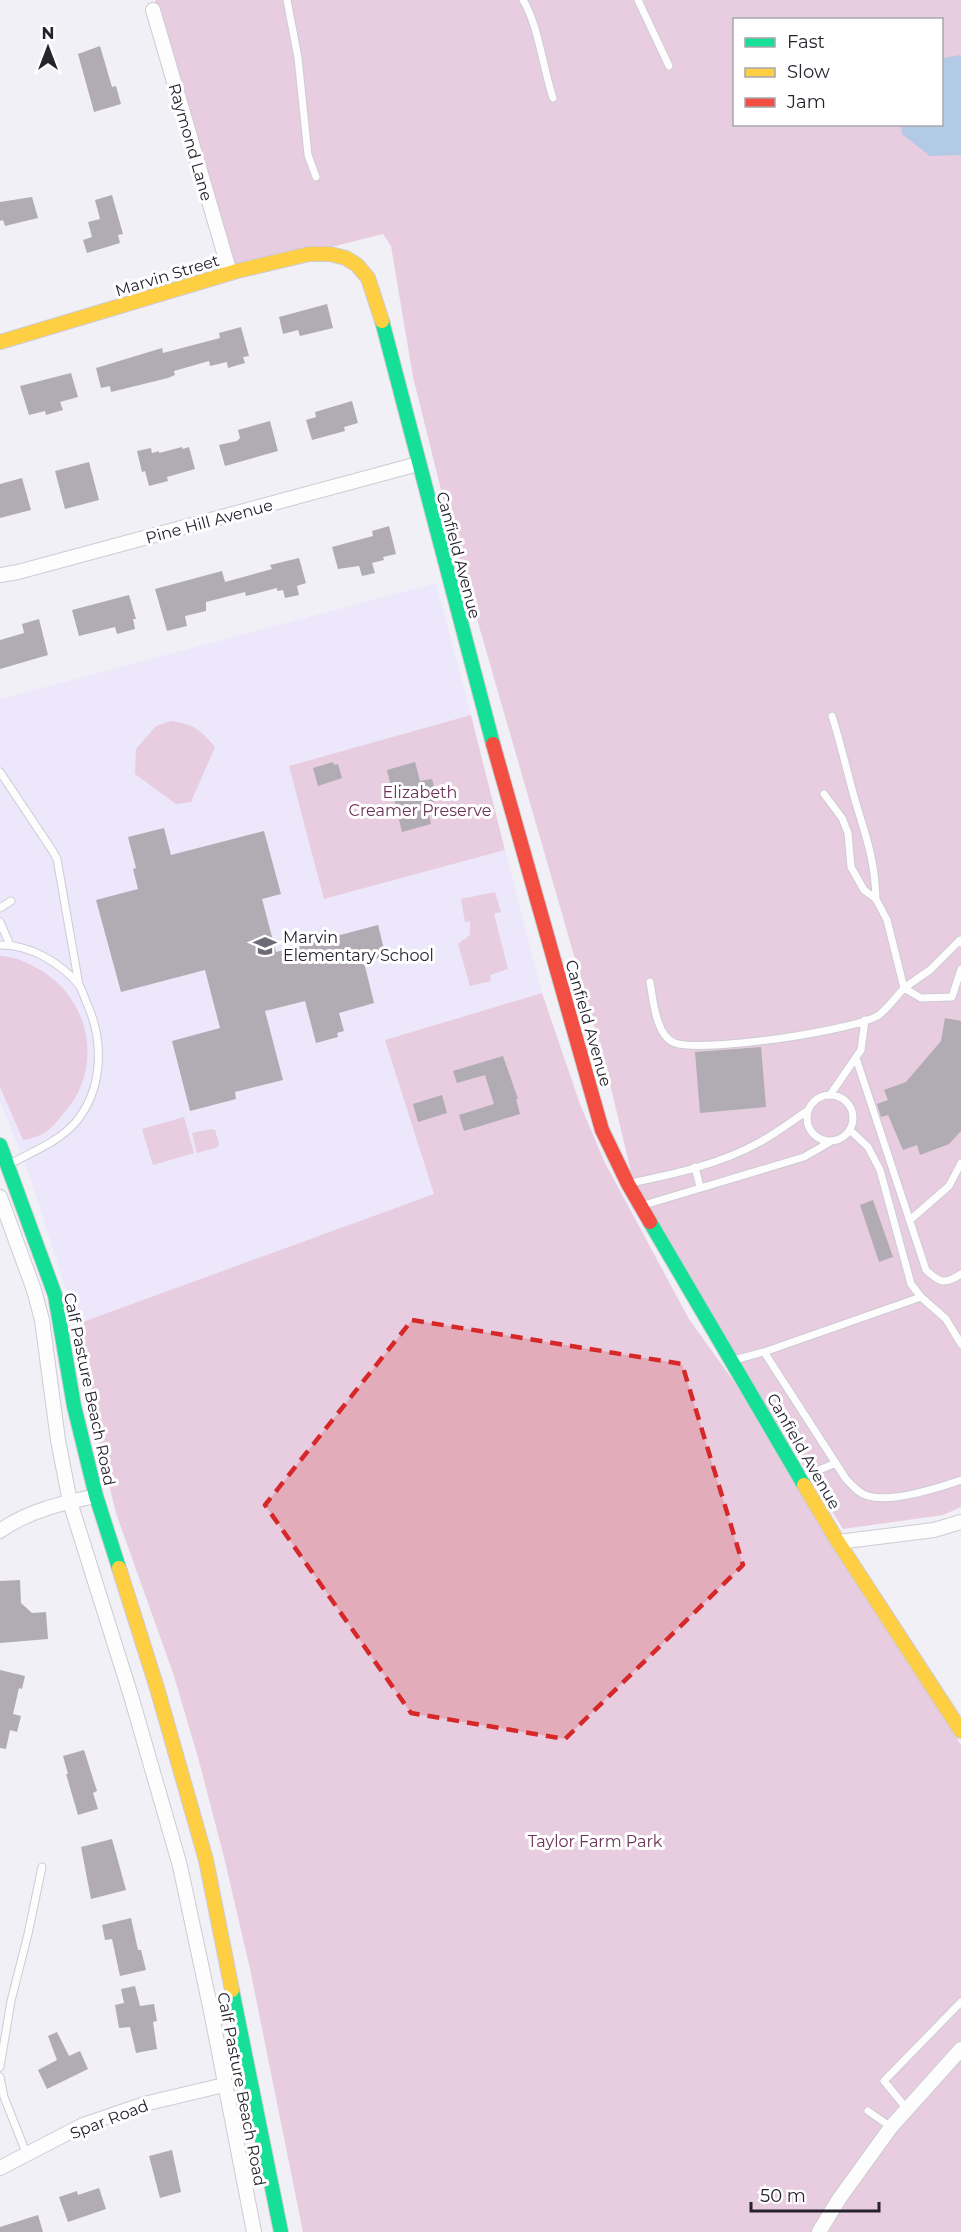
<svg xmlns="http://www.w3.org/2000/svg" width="961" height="2232" font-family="Montserrat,sans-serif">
	<rect width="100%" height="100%" fill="#f1f0f7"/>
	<path fill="#ece7fb" d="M436,583l35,132 -182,51 36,133 180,-49 37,143 -157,47 49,154 -357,130 -48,-150 -29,-73v-402z"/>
	<path fill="#e7cddf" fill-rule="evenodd" d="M155,0h806v1507l-18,8 -100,14 -144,-230 -66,-119 -28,-117 -156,-541 -36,-145 -22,-131 -8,-12 -146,37zM734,20h208v104h-208z
		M471,715l34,135 -181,49 -35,-133z
		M171,721c22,3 30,9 44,26l-24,55 -15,2 -41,-30 1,-25 20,-23z
		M495,892l6,20 -7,2 14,55 -18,6 1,6 -21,5 -12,-42 12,-9v-14l-5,1 -4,-23z
		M0,956c12,0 24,5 35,11 55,28 71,101 28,147 -6,7 -14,18 -23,21 -5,3 -12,4 -17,5l-23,-53z
		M542,993l38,111 25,59 84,156 81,113 79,117 112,196v487h-658l-53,-263 -26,-112 -25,-96 -26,-88 -57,-160 -25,-101 -14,-88 357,-130 -49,-154z
		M184,1117l10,36 -41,12 -11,-36z
		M211,1129l4,1 4,14 -1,3 -21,6 -5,-20z"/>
	<path fill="#b2cae6" d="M961,55v100l-31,1 -28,-22 -1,-9 41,-1v-66z"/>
	<path fill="#b1abb4" d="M100,46l12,41 4,-1 5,18 -27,8 -16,-58z
		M112,195l11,39 -5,1 2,8 -33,10 -4,-13 9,-3 -4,-15 12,-3 -5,-19z
		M32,197l6,21 -33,8 -2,-6 -3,1v-19z
		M327,304l6,24 -33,8 -2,-6 -15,4 -4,-17z
		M241,327l8,29 -6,1 2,6 -17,5 -1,-6 -17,4 -1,-5 -35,10 1,4 -7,3 -57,14 -1,-6 -9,2 -5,-20 66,-20 1,5 57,-15 -1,-5z
		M71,373l7,24 -18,5 3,8 -17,5 -1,-4 -16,4 -9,-29z
		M352,401l6,22 -14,4 1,4 -33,9 -6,-20 10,-3 -1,-5z
		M270,421l8,30 -53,15 -6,-21 18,-4 3,-3 -2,-8z
		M182,447l1,2 6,-2 6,22 -28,8 1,4 -19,5 -4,-15 -3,1 -5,-21 14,-3 1,5 7,-2v2z
		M89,462l10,38 -34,9 -10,-38z
		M22,478l9,32 -31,8v-34z
		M389,526l7,28 -13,3 1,3 -12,3 3,10 -13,3 -3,-10 -21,3 -6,-22 41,-11 -1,-5z
		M299,558l7,25 -9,3 2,9 -14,3 -2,-8 -6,1v-3l-31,8 -1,-4 -39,10v9l-21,5 2,10 -20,5 -12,-42 67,-18 3,11 47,-13 -2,-4z
		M129,595l7,24h-3l2,10 -18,5 -2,-7 -36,9 -7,-26z
		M39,619l9,36 -48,14v-29l24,-7 -2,-9z
		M333,762l1,3 4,-1 4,14 -24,8 -5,-18z
		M415,762l5,19 12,-2 4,14 -4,1 3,12 -7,4 3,14 -29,8 -15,-62z
		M164,828l7,27 93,-24 17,63 -19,5 14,53 102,-27 6,24 -4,1 2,7 -18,5 10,41 -35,10 5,18 -7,2 1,4 -22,6 -11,-42 -40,10 18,69 -48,12 1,7 -46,12 -18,-70 48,-13 -15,-58 -84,22 -25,-92 42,-11 -5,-20 3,-1 -8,-31z
		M945,1018l16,3v110l-12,13 -29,11 -3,-10 -14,5 -15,-35 -7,2 -4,-13 11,-4 -4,-10 22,-8 35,-41z
		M761,1047l5,60 -66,6 -5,-61z
		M503,1056l15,43h-2l4,15 -56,17 -5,-16 35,-11 -9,-29 -28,8 -4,-12z
		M442,1095l5,18 -29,9 -5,-18z
		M873,1200l20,57 -14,5 -19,-57z
		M20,1580l1,23 11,10 14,-1 2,27 -48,4v-62z
		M0,1670l25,6 -3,13 -3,-1 -6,26 8,2 -4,16 -7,-2 -4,19 -6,-1z
		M84,1750l13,41 -4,2 5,16 -20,6 -12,-41h2l-5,-18z
		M112,1839l14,51 -35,9 -10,-52z
		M131,1918l7,32h3l5,20 -26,6 -8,-37 -7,1 -3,-15z
		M135,1986l5,20 14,-2 3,17 -4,1 4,27 -21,4 -6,-26 -11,1 -4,-23 9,-2 -3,-14z
		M57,2032l12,24 11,-5 8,18 -41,20 -9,-19 19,-10 -9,-24z
		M172,2150l9,42 -21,6 -11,-42z
		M99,2188l7,21 -38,13 -9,-25 18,-6 1,4z
		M38,2215l5,17h-43v-5z"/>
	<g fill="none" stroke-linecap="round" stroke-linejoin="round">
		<g stroke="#cdcbd4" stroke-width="9">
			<path id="lane" d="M287,0l11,58 10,97 8,22
				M523,0c15,24 20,68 30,98
				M638,0l31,66
				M832,716c9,28 15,56 23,84 11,37 20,60 21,99
				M0,772l52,78 5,9 22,126
				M0,908l11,-7
				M0,922l10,23
				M961,943l-1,-3 -30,30 -26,18 17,10 31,-1 9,-28
				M0,945c29,-1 61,18 79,40 4,6 6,15 9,21 16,37 15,84 -13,117 -17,19 -43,29 -65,41
				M650,982c3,17 6,55 25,61 27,10 179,-12 204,-28 9,-7 17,-18 25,-27l-17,-68 -11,-21 -12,-9 -13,-23 -3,-34 -6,-15 -18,-24
				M856,1058l70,212c14,13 18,15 35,4
				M807 1118a23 23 0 1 1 46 0a23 23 0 1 1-46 0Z
				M830,1095l31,-45 4,-30
				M850,1130l18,17 12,23 31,114 10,13 25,22 15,25
				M695,1167l5,20
				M631,1183c43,-9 90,-19 129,-41 16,-9 32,-21 47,-31
				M644,1205l160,-48 26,-15
				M910,1220l39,-34 12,-23
				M764,1352l157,-55
				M734,1360l30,-8 82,127c7,7 13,15 22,17 24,7 70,-8 93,-16
				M802,1477l34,-14
				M0,2067l11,-66 17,-67 14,-67
				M0,2077l4,20 23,58
				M907,2109l-23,-28 77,-79
				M868,2111l23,16"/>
		</g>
		<g stroke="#cdcbd4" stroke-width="16">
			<path id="street" d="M153,10l77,263
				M0,575l18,-3 400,-108
				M0,1197l34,93 8,30 16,120 12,62 61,194 49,170 31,145 43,221
				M0,1531c27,-20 63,-28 96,-35
				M838,1542l96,-12 27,-8
				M0,2168l83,-43 61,-21 80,-19
				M819,2232l20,-33 52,-72 70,-78"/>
		</g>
		<g stroke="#cdcbd4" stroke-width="16">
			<path id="fast" d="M382,321l111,423
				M0,1145l55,150 19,111 22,90 23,72
				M650,1222l154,263
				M232,1990l49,242"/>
		</g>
		<g stroke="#cdcbd4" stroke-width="16">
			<path id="slow" d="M0,342l237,-71 72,-17h21l16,4 11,7 11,13 14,43
				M804,1485l34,57 123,189
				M119,1568l38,120 49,172 26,130"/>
		</g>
		<g stroke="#cdcbd4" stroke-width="16">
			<path id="jam" d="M493,744l109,386 26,54 22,38"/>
		</g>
		<use href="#lane" stroke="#fdfdfe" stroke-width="7"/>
		<use href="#street" stroke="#fdfdfe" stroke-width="14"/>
		<use href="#fast" stroke="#16e098" stroke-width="14"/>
		<use href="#slow" stroke="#ffcf43" stroke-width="14"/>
		<use href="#jam" stroke="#f24e42" stroke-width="14"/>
	</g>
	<path fill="#d62828" fill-opacity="0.2" stroke="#d62828" stroke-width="4.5" stroke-dasharray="12 8" stroke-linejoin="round" d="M412,1320l270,44 61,201 -178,174 -154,-26 -146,-208z"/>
	<defs>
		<g id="school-bare" transform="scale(1.8)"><path d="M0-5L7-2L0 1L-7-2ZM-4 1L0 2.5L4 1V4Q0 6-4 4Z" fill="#6d6b75" stroke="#fff" stroke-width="2.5" paint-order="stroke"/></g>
	</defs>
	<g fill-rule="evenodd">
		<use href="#school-bare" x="265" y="946"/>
	</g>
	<g text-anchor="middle" stroke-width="6" stroke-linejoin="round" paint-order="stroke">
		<g font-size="16" fill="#26232f" stroke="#fff">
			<text transform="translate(191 142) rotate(74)" y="6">Raymond Lane</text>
			<text transform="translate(167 275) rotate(-17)" y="6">Marvin Street</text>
			<text transform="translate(209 521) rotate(-15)" y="6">Pine Hill Avenue</text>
			<text transform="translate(459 555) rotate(75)" y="6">Canfield Avenue</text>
			<text transform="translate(589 1023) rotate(74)" y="6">Canfield Avenue</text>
			<text transform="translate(90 1389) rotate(78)" y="6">Calf Pasture Beach Road</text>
			<text transform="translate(804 1451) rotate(60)" y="6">Canfield Avenue</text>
			<text transform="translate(242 2089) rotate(79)" y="6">Calf Pasture Beach Road</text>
			<text transform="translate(109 2119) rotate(-21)" y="6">Spar Road</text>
		</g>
		<g font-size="16" fill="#6c3258" stroke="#fff">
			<text x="420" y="798">Elizabeth<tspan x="420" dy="18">Creamer Preserve</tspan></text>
			<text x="595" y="1847">Taylor Farm Park</text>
		</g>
		<g font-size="16" fill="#26232f" stroke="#fff" text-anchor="start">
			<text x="283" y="943">Marvin<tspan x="283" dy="18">Elementary School</tspan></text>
		</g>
	</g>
	<rect x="733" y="18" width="210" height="108" fill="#ffffff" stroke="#a8a7ac" stroke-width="1.5"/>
	<rect x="745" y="38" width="30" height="9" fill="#16e098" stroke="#a8a7ac" stroke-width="1.5"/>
	<text x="787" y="48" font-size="18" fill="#26232f">Fast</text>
	<rect x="745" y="68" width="30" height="9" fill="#ffcf43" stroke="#a8a7ac" stroke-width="1.5"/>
	<text x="787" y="78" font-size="18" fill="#26232f">Slow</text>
	<rect x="745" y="98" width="30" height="9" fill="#f24e42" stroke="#a8a7ac" stroke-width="1.5"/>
	<text x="787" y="108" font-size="18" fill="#26232f">Jam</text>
	<g transform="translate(48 48)" stroke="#ffffff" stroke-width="4.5" paint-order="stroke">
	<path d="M0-4.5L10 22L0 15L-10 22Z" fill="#26232f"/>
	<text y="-9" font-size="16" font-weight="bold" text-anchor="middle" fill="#26232f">N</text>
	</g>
	<path d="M751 2202v9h128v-9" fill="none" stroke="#26232f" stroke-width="3"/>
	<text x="760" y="2202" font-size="18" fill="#26232f" stroke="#ffffff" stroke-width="4.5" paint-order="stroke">50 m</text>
</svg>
